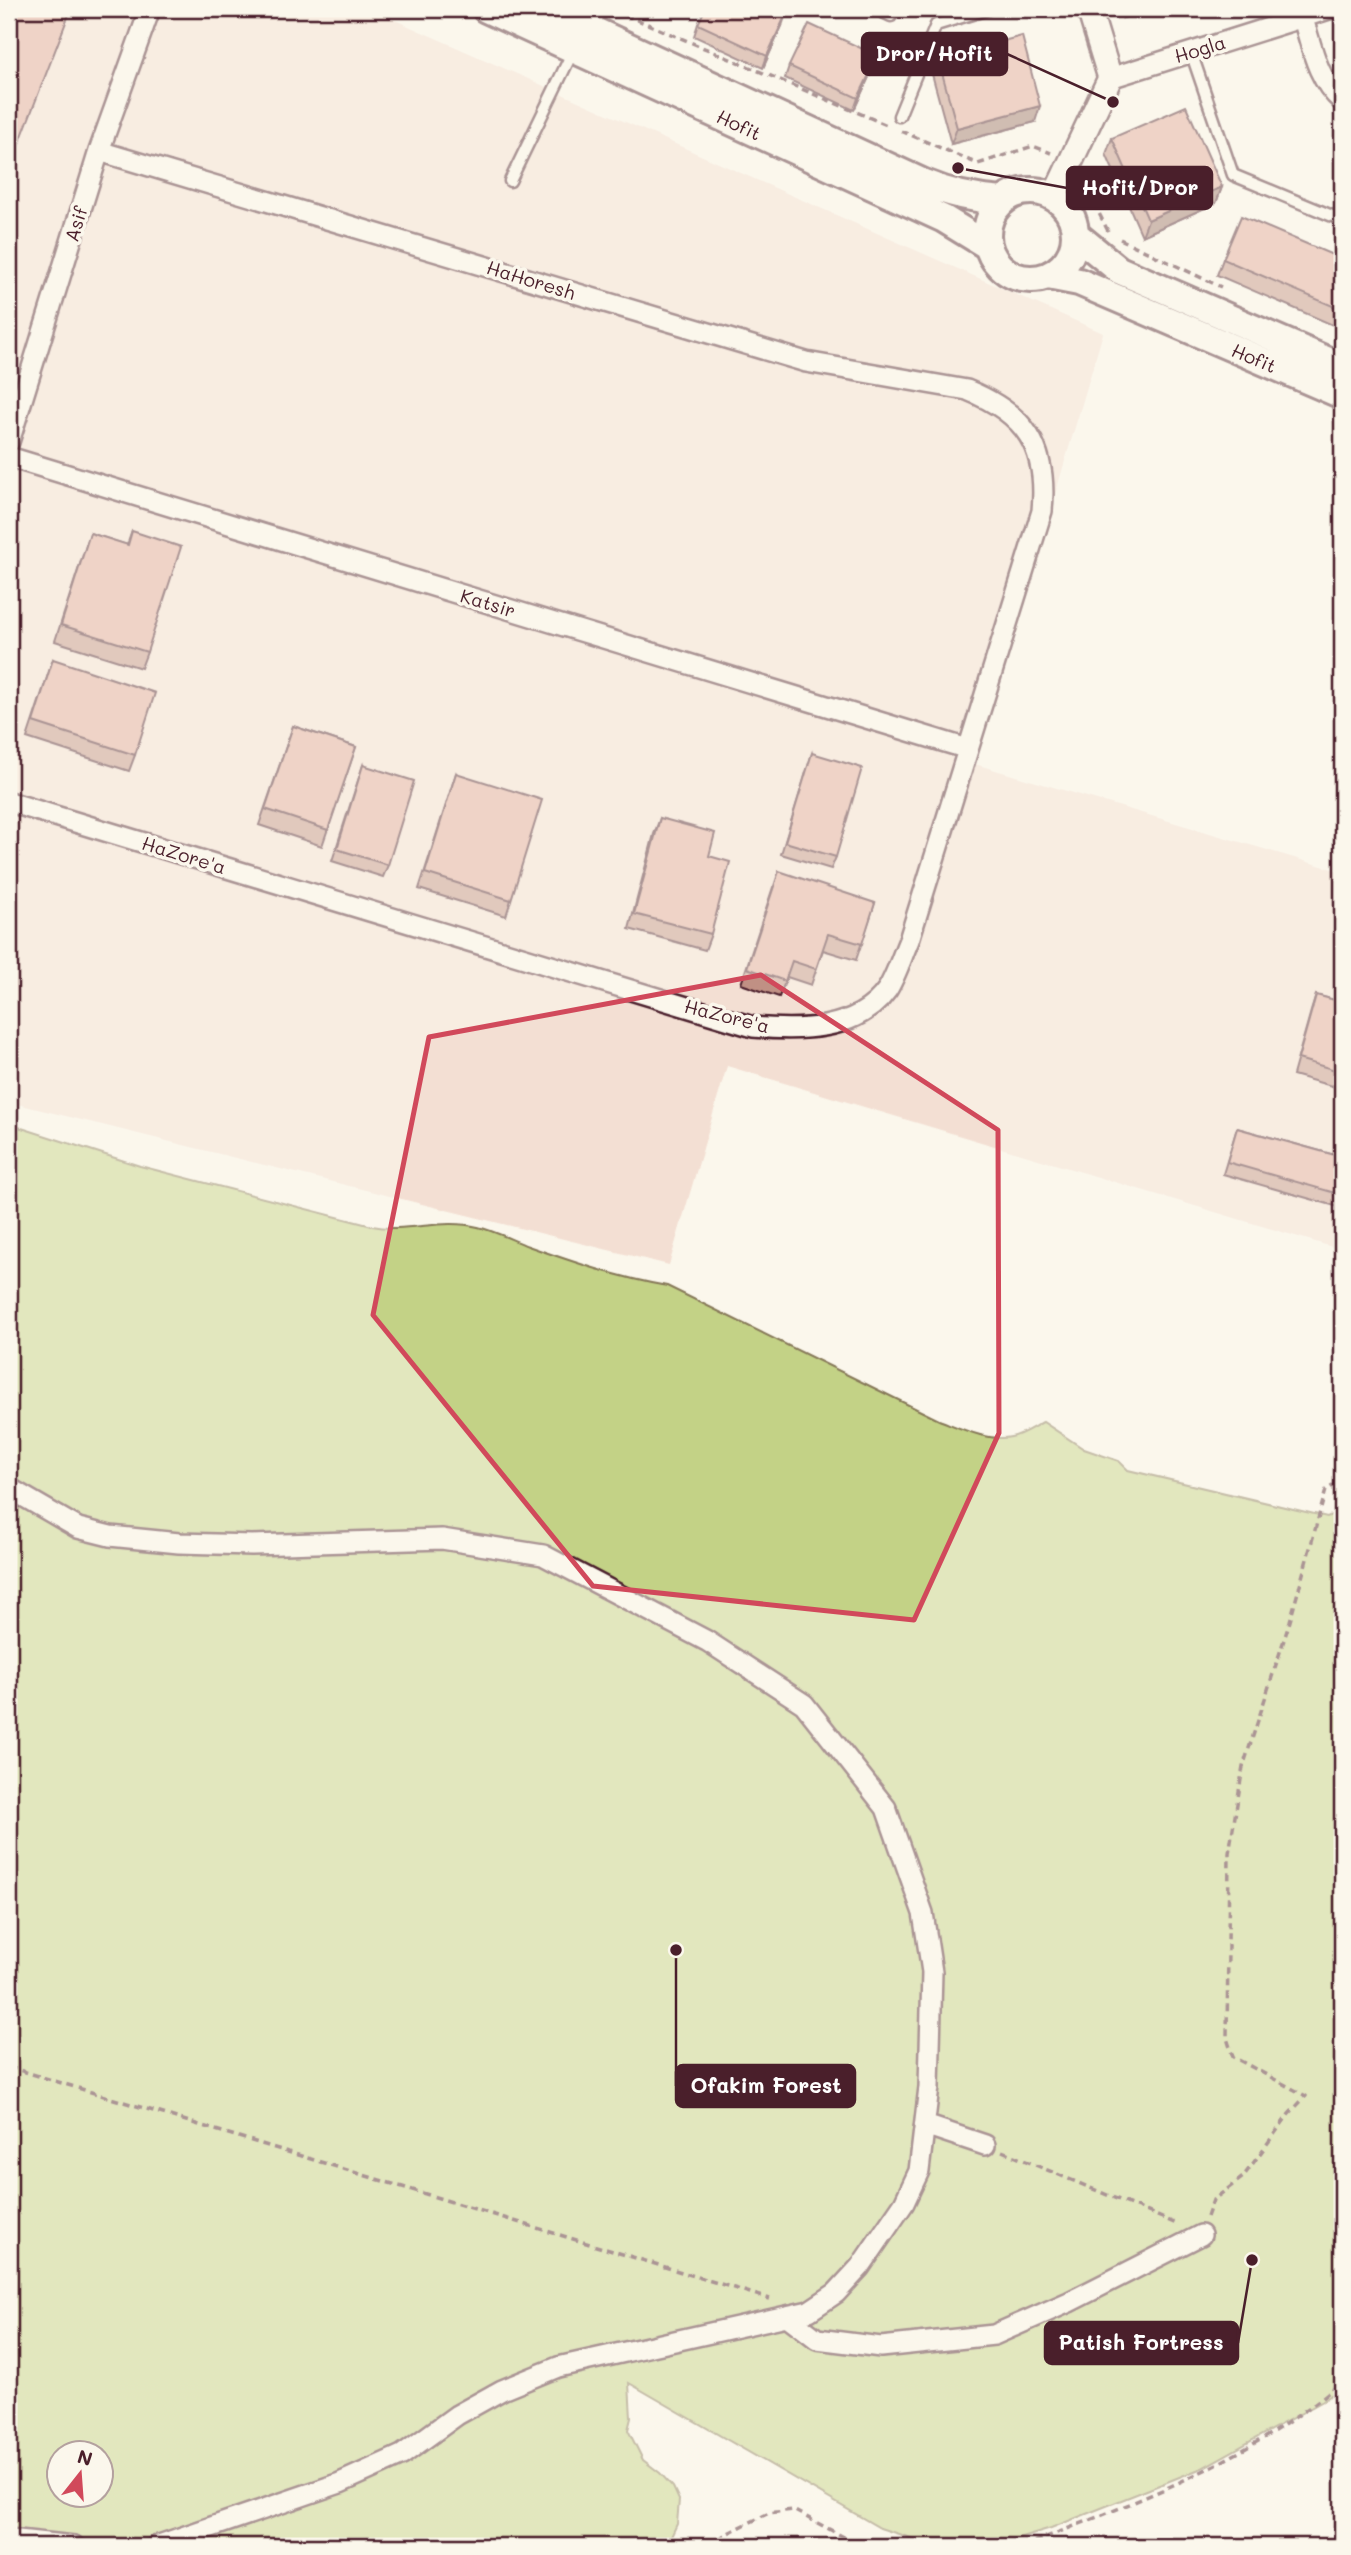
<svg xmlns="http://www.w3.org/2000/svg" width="1351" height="2555" font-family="Mali,sans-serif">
	<rect width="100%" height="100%" fill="#fbf7ec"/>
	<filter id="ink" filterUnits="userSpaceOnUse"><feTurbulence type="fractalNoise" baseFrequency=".0143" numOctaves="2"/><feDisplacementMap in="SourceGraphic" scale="14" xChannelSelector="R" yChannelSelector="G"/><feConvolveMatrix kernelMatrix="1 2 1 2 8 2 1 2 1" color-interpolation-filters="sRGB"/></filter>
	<g filter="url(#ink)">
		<path fill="#f3dfd3" d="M9,9h361l733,324 -128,431 367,108v378l-615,-184 -58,199 -660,-163z"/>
		<path fill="#c3d286" stroke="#867858" stroke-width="2" fill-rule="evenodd" d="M9,1124l131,42 232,60c35,7 69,-8 106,1 17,4 34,13 50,19 45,16 92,32 139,40l272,134c21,8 50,22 72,17 11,-2 22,-10 32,-15l41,27 35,12 9,9 199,47 15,-7v877l-19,14 -121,67 -151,60 -59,18 -66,-3 -46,-15 -251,-145 2,35 -3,12 15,30 17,13 13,14 6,13 -2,24 -6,13 -19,9h-643zM60,2454h42v42h-42z"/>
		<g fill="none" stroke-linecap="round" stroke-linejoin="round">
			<g stroke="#4a1f2b" stroke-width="15">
				<path id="service" d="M876,9l15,7
					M1191,52l42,123 109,45
					M899,116l37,-91 52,-16
					M510,181l64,-132"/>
			</g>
			<g stroke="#4a1f2b" stroke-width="24">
				<path id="minor" d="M1300,9c11,32 15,69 42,92
					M588,27l9,-18
					M1110,78l219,-69
					M9,442l90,-291 51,-142
					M9,457l959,292
					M9,802l744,225c45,4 104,5 134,-37 9,-14 15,-34 22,-50l133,-429c6,-64 -16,-97 -75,-121l-161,-28 -707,-211
					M9,1488l69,40 32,8 69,7 73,2 190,-6 101,16 164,86 97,63 82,104 37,105 9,59 -3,115 -10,84 -15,32 -44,64 -24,26 -27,18 -251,56 -56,23 -45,25 -55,40 -62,28 -184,63
					M925,2125l60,20
					M787,2316l30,23 64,8 113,-12 75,-33 132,-67
					M9,2539l65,7"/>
			</g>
			<g stroke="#4a1f2b" stroke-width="28">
				<path id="tertiary" d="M1054,197l56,-119 -21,-69"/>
			</g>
			<g stroke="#4a1f2b" stroke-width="32">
				<path id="secondary" d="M486,9l458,210 44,27
					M547,9l377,174c26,11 50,16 79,18
					M987 235a44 44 0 1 1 88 0a44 44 0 1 1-88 0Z
					M1075,234l44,36 223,97
					M1048,276l31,6 263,113"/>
			</g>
			<path stroke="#4a1f2b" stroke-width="3.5" stroke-dasharray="7 5" stroke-linecap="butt" d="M614,10l273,115
				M901,131l77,33 55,-18 18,7
				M1083,182l25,49
				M1120,239l101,48
				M9,2067l761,232
				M1002,2151l177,74
				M1207,2217l6,-17 30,-23 46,-63 17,-18 -73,-39 -6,-19 2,-185 14,-86 47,-146 36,-131 16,-10
				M709,2546l17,-12 43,-21 24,-3 68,36
				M1023,2546c111,-43 229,-86 319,-165"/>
			<use href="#service" stroke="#fbf7ec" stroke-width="10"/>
			<use href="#minor" stroke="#fbf7ec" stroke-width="19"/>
			<use href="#tertiary" stroke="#fbf7ec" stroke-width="23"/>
			<use href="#secondary" stroke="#fbf7ec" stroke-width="26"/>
		</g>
		<path fill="#c09084" stroke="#4a1f2b" stroke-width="2" d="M1120,9h34l-31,9z
			M698,24l84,2 -19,42 -69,-32z
			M878,56l-5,12 -19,42 -69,-32 4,-12z
			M938,58l97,64 -84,22 -19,-70z
			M1112,138l110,49 -6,16 -74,33 -36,-82z
			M1223,259h119v70l-125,-54z
			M132,531l15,121 -6,16 -86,-27 35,-108 37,12z
			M53,659l82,96 -6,16 -102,-33z
			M293,726l63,21 -34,99 -63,-21z
			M812,753l24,104 -5,12 -50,-15z
			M363,765l25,100 -5,12 -51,-16z
			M456,773l55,127 -5,16 -87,-27z
			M660,818l49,38 2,78 -6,16 -76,-21 25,-95z
			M773,887l102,16 -19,57 -33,-10 -12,35 -24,-8 -8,20 -38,-13z
			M1316,995l26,7v87l-49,-14 18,-64z
			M1237,1128l105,29v51l-119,-34z"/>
		<path fill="#9c756b" stroke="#4a1f2b" stroke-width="2" d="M1127,9h27l-31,9z
			M786,14l-4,12 -19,42 4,-12z
			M878,56l-5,12 -19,42 4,-12z
			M1040,106l-5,16 -84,22 6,-16z
			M1222,187l-6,16 -74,33 6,-16z"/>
		<path fill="#dfa799" stroke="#4a1f2b" stroke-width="2" d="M9,9h62l-62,161z
			M705,9h70l11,5 -19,42 -69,-32z
			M809,24l69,32 -20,42 -69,-32z
			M1022,36l18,70 -83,22 -19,-70z
			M1186,106l36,81 -74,33 -36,-82z
			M1241,216l101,43v51l-119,-51z
			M132,531l49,16 -34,105 -86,-27 29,-92 38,12z
			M53,659l102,34 -20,62 -102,-33z
			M293,726l63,21 -28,83 -63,-21z
			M812,753l50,15 -26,89 -51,-15z
			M363,765l51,16 -26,84 -51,-16z
			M456,773l86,27 -31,100 -86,-27z
			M660,818l55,15 -6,23 21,6 -19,72 -77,-20z
			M779,871l96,32 -13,41 -34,-10 -12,35 -24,-8 -7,20 -38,-13z
			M1316,995l26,7v70l-44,-13z
			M1237,1128l105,29v38l-115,-33z"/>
	</g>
	<path d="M0 0H1351V2555H0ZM761,975l237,155 1,303 -85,187 -321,-34 -220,-271 56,-278z" fill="#fbf7ec" fill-opacity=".55" fill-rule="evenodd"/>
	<path fill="none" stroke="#d1495b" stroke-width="5" stroke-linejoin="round" d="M761,975l237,155 1,303 -85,187 -321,-34 -220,-271 56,-278z"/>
	<g text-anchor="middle" stroke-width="7" stroke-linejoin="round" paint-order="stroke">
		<g font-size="19" fill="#4a1f2b" stroke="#fbf7ec">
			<text transform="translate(1200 49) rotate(-17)" y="7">Hogla</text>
			<text transform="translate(739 125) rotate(25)" y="7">Hofit</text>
			<text transform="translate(76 224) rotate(-73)" y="7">Asif</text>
			<text transform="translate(531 280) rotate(17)" y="7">HaHoresh</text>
			<text transform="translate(1254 358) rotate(23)" y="7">Hofit</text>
			<text transform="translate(488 603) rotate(17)" y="7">Katsir</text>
			<text transform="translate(184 855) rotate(17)" y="7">HaZore'a</text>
			<text transform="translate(727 1016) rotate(14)" y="7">HaZore'a</text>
		</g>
	</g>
	<path fill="none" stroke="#4a1f2b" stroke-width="2.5" d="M1113 102L1007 54M958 168L1067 188M676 1950L676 2086M1252 2260L1238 2343"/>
	<g fill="#4a1f2b" stroke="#fbf7ec" stroke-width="2.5">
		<circle cx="1113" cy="102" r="7"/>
		<circle cx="958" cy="168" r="7"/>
		<circle cx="676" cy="1950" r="7"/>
		<circle cx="1252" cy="2260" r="7"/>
	</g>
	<g fill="#4a1f2b" stroke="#4a1f2b" stroke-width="2.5">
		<rect x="862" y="33" width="145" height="42" rx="7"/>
		<rect x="1067" y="167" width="145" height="42" rx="7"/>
		<rect x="676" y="2065" width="179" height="42" rx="7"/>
		<rect x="1045" y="2322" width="193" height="42" rx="7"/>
	</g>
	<g font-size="21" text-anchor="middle" font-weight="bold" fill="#fff">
		<text x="934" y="61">Dror/Hofit</text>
		<text x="1140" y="195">Hofit/Dror</text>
		<text x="766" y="2093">Ofakim Forest</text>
		<text x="1141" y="2350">Patish Fortress</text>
	</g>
	<rect width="1351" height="2555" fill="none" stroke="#fbf7ec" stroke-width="35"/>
	<rect x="18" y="18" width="1316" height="2520" fill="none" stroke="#4a1f2b" stroke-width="2.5" filter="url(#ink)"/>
	<g transform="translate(80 2474) rotate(17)"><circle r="33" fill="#fbf7ec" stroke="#b4a19f" stroke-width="2"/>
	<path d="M0-5L12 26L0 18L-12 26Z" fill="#d1495b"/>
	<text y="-10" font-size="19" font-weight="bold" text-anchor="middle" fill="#4a1f2b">N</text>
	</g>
</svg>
